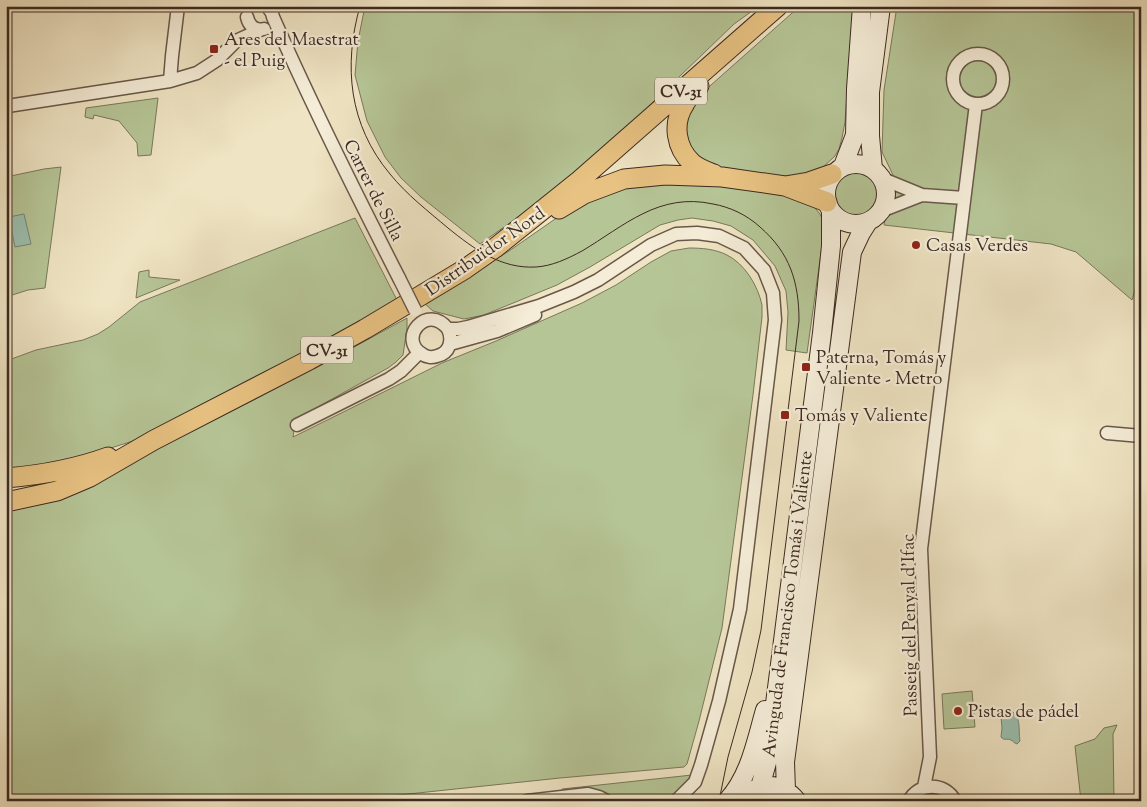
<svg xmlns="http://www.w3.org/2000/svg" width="1147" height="807" font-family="'Sorts Mill Goudy',serif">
	<rect width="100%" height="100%" fill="#efe4c3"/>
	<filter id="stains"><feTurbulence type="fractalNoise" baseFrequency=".004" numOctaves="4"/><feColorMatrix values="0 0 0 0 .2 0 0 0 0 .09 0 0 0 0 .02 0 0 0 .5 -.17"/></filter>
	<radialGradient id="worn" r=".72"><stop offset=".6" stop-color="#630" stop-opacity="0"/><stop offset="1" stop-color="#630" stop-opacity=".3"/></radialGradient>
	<path fill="#b6c596" stroke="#79785c" d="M365,6h394l-25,18 -110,106 -82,70 -62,44 -59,-47 -20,-19 -16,-21 -18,-36 -12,-46 3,-34z
		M800,6h53l-8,116 -3,16 -3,11 -4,7 -14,13 -18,9 -88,-9 -29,-19 -3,-31 19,-26z
		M897,6h244v264l-9,30 -56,-48 -25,-8 -167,-19 9,-50 -11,-23 2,-62z
		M158,98l-7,57 -13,1 -1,-13 -18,-22 -25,-6 -1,4 -8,-2 1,-9z
		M61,167l-16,121 -17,2 -22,7v-120l38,-8z
		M832 193a24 24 0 1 1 48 0a24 24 0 1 1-48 0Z
		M669,179l115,13 25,10 6,6 5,6 3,7 1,10 -17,122 -21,-3 2,-38 -2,-21 -11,-25 -22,-26 -22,-14 -18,-5 -21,-3 -14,2 -18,5 -70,42 -33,18 -73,30 -20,4 -31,-8 -8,-7 84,-53 72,-50 17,-7z
		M355,218l43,84 -36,23 -223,114 -78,25 -55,9v-112l30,-11 47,-10 15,-6 11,-7 31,-25z
		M689,248c13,0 26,1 38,7 18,9 31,31 35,50 0,4 0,8 0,12l-9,78 -31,233 -23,93 -12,43 -3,3 -124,11 -218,23h-336v-291l143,-57 165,-84 93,-51v10l-4,27 -7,7 -8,6 -92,51 -3,18 149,-74 54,-22 86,-38 34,-18 35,-23 20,-11z
		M149,270v7l31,3 -44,18 3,-26z
		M972,691l3,36 -31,2 -2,-35z
		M1117,725l-4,9 1,67h-33l-6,-55 20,-7 9,-11z
		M692,775l-5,7 -16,16 -6,2 -22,-4 -23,4 -15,-8 -13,-3 -30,3v-3z
		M927,792l12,1 9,8h-32z"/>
	<path fill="#9bbfae" stroke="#758376" d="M24,214l7,30 -16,3 -6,-30z
		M1010,710c12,7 8,19 10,31l-3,3c-3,-1 -4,-3 -6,-4 -4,-2 -7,1 -10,-3l1,-9 -1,-11 4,-6z"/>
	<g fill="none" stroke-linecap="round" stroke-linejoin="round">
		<g stroke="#69584a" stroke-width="15">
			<path id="street" d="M267,6l5,7 1,4c39,89 82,175 126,261
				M247,17c2,9 8,14 17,12
				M953 79a25 25 0 1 1 50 0a25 25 0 1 1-50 0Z
				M170,81l2,-25 6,-50
				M6,107l8,-2 156,-24 27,-8 20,-13 19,-19 24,-11
				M883,179l39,16 42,3
				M881,211l41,-16
				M448,329c5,11 2,24 -11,27 -5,2 -11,1 -15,-2 -25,-15 5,-52 26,-25h10l10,-2 71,-21 35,-14 24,-12 53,-35 25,-11 21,-1 22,3 25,12 20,22 9,23 2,27 -35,289 -21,92 -18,64 -6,17 -19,19
				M450,344l47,-13 38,-16
				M297,425l92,-46 12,-8 18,-18
				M1107,433l34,3
				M924,787l6,-30 -9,-208 55,-445
				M527,801l61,-7 11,3 7,4
				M909,801c10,-19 36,-19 46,0"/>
		</g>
		<g stroke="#3c2a21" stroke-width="20">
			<path id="secondary" d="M826 194a30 30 0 1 1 60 0a30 30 0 1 1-60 0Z
				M843,166l12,-31 1,-46 6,-83
				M873,169l-3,-33v-44l11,-86
				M760,787l8,-28 54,-426 9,-87v-35
				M786,790l-1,-28 67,-510 9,-19 7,-11
				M727,801c23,-25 29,-60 38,-91
				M742,801c15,-20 39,-20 55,0"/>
		</g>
		<g stroke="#3c2a21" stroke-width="21">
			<path id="primary" d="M699,86c-5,6 -12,12 -15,19 -12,19 -8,43 8,58 7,6 14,8 22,11
				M785,186l24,-4 23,-8
				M559,209l25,-15 40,-15 41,-4 57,2 63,9 42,16
				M6,478c35,-3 69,-9 102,-21
				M6,502l51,-11 33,-14 64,-37 155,-80 56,-31 100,-60 30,-21 85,-68 198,-174"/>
		</g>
		<use href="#street" stroke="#f5edd8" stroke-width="12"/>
		<use href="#secondary" stroke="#f5edd8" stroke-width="18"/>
		<use href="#primary" stroke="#e8c282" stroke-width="19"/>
		<path stroke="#3c2a21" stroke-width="1" d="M360,6c-17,60 -11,119 30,168 17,21 38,37 58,54 26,21 53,41 88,39 16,-1 31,-8 46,-16 42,-25 77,-59 131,-47 17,3 34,11 47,23 30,26 39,55 39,94l-38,309 -9,42 -24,85 -9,44"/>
		<g stroke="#69584a" stroke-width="15" stroke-linecap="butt">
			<path id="street-bridge" d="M399,278l16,32"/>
		</g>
		<use href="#street-bridge" stroke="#f5edd8" stroke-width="12"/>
	</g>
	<g fill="#8f2418" stroke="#f5edd8" stroke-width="2">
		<rect x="209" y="44" width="10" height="10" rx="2.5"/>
		<circle cx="916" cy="245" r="5"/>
		<rect x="801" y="362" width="10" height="10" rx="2.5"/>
		<rect x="780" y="410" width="10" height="10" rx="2.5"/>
		<circle cx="958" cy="711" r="5"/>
	</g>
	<g text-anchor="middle" stroke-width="4.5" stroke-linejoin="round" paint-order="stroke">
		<g fill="#f5edd8" stroke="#746458" stroke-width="1">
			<rect x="655" y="77.5" width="52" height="27" rx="4"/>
			<rect x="301" y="336.5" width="52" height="27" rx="4"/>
		</g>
		<g font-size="16" font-weight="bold" fill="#3c2a21">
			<text x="681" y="97">CV-31</text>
			<text x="327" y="356">CV-31</text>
		</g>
		<g font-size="18" fill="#3c2a21" stroke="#f5edd8" text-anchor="start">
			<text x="224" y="45">Ares del Maestrat<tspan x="224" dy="21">- el Puig</tspan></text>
			<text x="926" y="251">Casas Verdes</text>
			<text x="816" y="363">Paterna, Tomás y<tspan x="816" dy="21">Valiente - Metro</tspan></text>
			<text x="795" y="421">Tomás y Valiente</text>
			<text x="968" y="717">Pistas de pádel</text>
		</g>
		<g font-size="18" fill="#3c2a21" stroke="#f5edd8">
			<text transform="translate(374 190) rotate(63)" y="6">Carrer de Silla</text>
			<text transform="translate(485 251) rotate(-35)" y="6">Distribuïdor Nord</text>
			<text transform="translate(787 604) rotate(-83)" y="6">Avinguda de Francisco Tomás i Valiente</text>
			<text transform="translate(909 625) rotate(-91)" y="6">Passeig del Penyal d'Ifac</text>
		</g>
	</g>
	<rect width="1147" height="807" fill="none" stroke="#efe4c3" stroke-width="25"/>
	<rect x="8" y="8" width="1132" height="792" fill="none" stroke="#3c2a21" stroke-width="2.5"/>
	<rect x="12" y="12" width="1122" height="782" fill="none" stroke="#3c2a21"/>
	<rect width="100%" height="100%" filter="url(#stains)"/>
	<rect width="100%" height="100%" fill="url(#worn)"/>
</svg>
